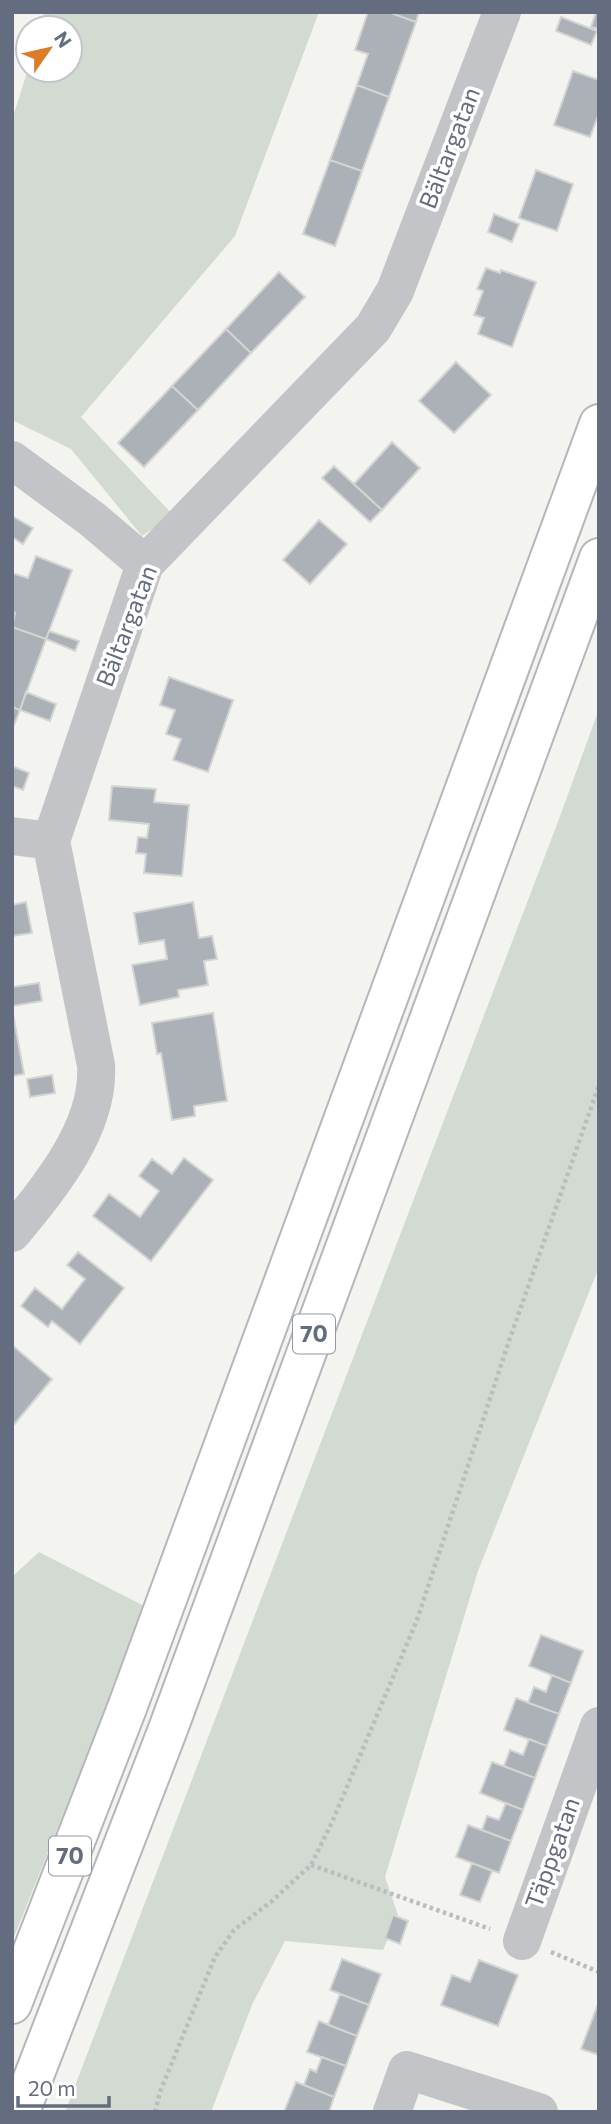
<svg xmlns="http://www.w3.org/2000/svg" width="611" height="2124" font-family="Commissioner,sans-serif">
	<rect width="100%" height="100%" fill="#f3f4f0"/>
	<path fill="#d3dad1" d="M45,12h274l-84,224 -154,181 92,98 -31,21 -71,-87 -59,-29v-300l16,-51 42,1v-42h-29z
		M599,709v558l-121,304 -93,306 13,38 -15,35 -98,-9 -33,64 -41,107h-146l494,-1293z
		M39,1552l107,55 -134,335v-365z"/>
	<path fill="#acb1b7" stroke="#d4d5d3" stroke-width="2" d="M368,12h20l28,10 -27,75 -32,-12 11,-31 -13,-4z
		M388,12h31l-3,10z
		M596,12h3v17l-8,-2z
		M561,17l36,14 -6,14 -35,-14z
		M573,71l26,9v33l-9,24 -36,-12z
		M357,85l32,12 -27,74 -32,-11z
		M330,160l32,11 -27,75 -32,-12z
		M536,170l37,14 -16,47 -38,-13z
		M494,214l25,10 -7,18 -24,-10z
		M486,268l14,5 1,-3 35,12 -24,65 -34,-13 6,-16 -10,-3 9,-24 -6,-2z
		M279,272l26,25 -54,56 -25,-24z
		M226,329l25,24 -53,57 -26,-24z
		M456,362l35,33 -37,38 -35,-32z
		M172,386l26,24 -54,57 -26,-24z
		M392,442l28,26 -38,42 -28,-26z
		M334,466l48,44 -12,12 -48,-44z
		M12,516l21,12 -10,16 -11,-7z
		M319,520l28,24 -37,40 -27,-24z
		M36,556l36,14 -26,69 -34,-12 3,-14 -3,-1v-39l16,5z
		M12,627l34,12 -26,71 -8,-3z
		M49,631l30,10 -4,10 -29,-12z
		M169,677l64,23 -25,72 -35,-12 8,-21 -15,-5 9,-24 -15,-5z
		M26,692l30,12 -6,17 -30,-11z
		M12,707l8,3 -8,20z
		M12,766l17,7 -6,17 -11,-4z
		M112,786l44,3 -2,13 35,3 -7,71 -38,-3 2,-19 -10,-1 2,-16 9,1 2,-14 -40,-4z
		M26,902l6,31 -20,3v-31z
		M193,902l6,36 13,-2 5,23 -13,2 4,24 -30,5 1,7 -39,8 -8,-40 35,-6 -3,-19 -25,4 -5,-31z
		M39,983l3,18 -30,5v-19z
		M12,1008l12,66 -12,2z
		M213,1013l14,88 -33,5 1,10 -23,4 -11,-67 -4,1 -5,-31z
		M52,1075l3,18 -25,4 -3,-18z
		M184,1158l29,22 -62,81 -58,-45 16,-22 31,23 19,-26 -20,-15 13,-17 20,15z
		M78,1252l46,36 -44,56 -28,-23 -4,6 -27,-21 14,-18 27,21 23,-30 -18,-14z
		M12,1345l40,34 -40,48z
		M541,1635l42,16 -12,32 -42,-17z
		M552,1675l19,8 -12,31 -31,-11 6,-16 12,5z
		M516,1698l43,16 -12,32 -43,-16z
		M529,1739l18,7 -12,32 -31,-12 6,-16 13,5z
		M492,1762l43,16 -12,32 -43,-17z
		M506,1803l17,7 -12,31 -29,-11 5,-14 12,4z
		M468,1825l43,16 -12,32 -43,-16z
		M472,1863l20,8 -12,31 -20,-7z
		M393,1915l15,6 -8,23 -15,-6z
		M342,1959l39,15 -12,31 -39,-15z
		M479,1960l39,15 -20,51 -57,-21 11,-30 18,7z
		M340,1994l29,11 -12,31 -29,-11z
		M598,2004h1v51l-18,-6z
		M319,2021l38,15 -11,30 -39,-14z
		M322,2057l24,9 -12,31 -30,-12 6,-16 6,3z
		M296,2082l38,15 -5,15h-45z"/>
	<g fill="none" stroke-linecap="round" stroke-linejoin="round">
		<g stroke="#b4b6ba" stroke-width="42">
			<path id="highway" d="M12,2004l115,-296 472,-1284
				M20,2112l148,-383 431,-1171"/>
		</g>
		<path stroke="#bbbcbf" stroke-width="4.5" stroke-dasharray="3.5 3.5" stroke-linecap="butt" d="M311,1865l179,64
			M551,1952l48,20
			M155,2112l5,-20 55,-135 19,-27 38,-29 39,-36 22,-45 84,-200 92,-279 90,-256"/>
		<path stroke="#c2c4c8" stroke-width="38" d="M12,460l80,59 53,45
			M12,836l39,5
			M12,1233c38,-46 88,-106 84,-168l-45,-224 94,-277 228,-236 22,-37 107,-279
			M522,1941l77,-215
			M392,2112l15,-42 132,42"/>
		<use href="#highway" stroke="#fff" stroke-width="38"/>
	</g>
	<g text-anchor="middle" stroke-width="7" stroke-linejoin="round" paint-order="stroke">
		<g fill="#fff" stroke="#9299a6" stroke-width="2">
			<rect x="293" y="1314.5" width="42" height="39" rx="5"/>
			<rect x="49" y="1836.5" width="42" height="39" rx="5"/>
		</g>
		<g font-size="23" font-weight="bold" fill="#646d80">
			<text x="314" y="1342">70</text>
			<text x="70" y="1864">70</text>
		</g>
		<g font-size="24" fill="#646d80" stroke="#fff">
			<text transform="translate(450 148) rotate(-69)" y="8">Bältargatan</text>
			<text transform="translate(127 626) rotate(-69)" y="8">Bältargatan</text>
			<text transform="translate(553 1853) rotate(-70)" y="8">Täppgatan</text>
		</g>
	</g>
	<rect width="611" height="2124" fill="none" stroke="#646d80" stroke-width="28"/>
	<g transform="translate(49 49) rotate(56)"><circle r="33" fill="#ffffff" stroke="#c1c5cc" stroke-width="2"/>
	<path d="M0-5L12 26L0 18L-12 26Z" fill="#db7c29"/>
	<text y="-10" font-size="19" font-weight="bold" text-anchor="middle" fill="#646d80">N</text>
	</g>
	<path d="M18 2096v10h91v-10" fill="none" stroke="#646d80" stroke-width="3.5"/>
	<text x="28" y="2096" font-size="21" fill="#646d80" stroke="#ffffff" stroke-width="5" paint-order="stroke">20 m</text>
</svg>
